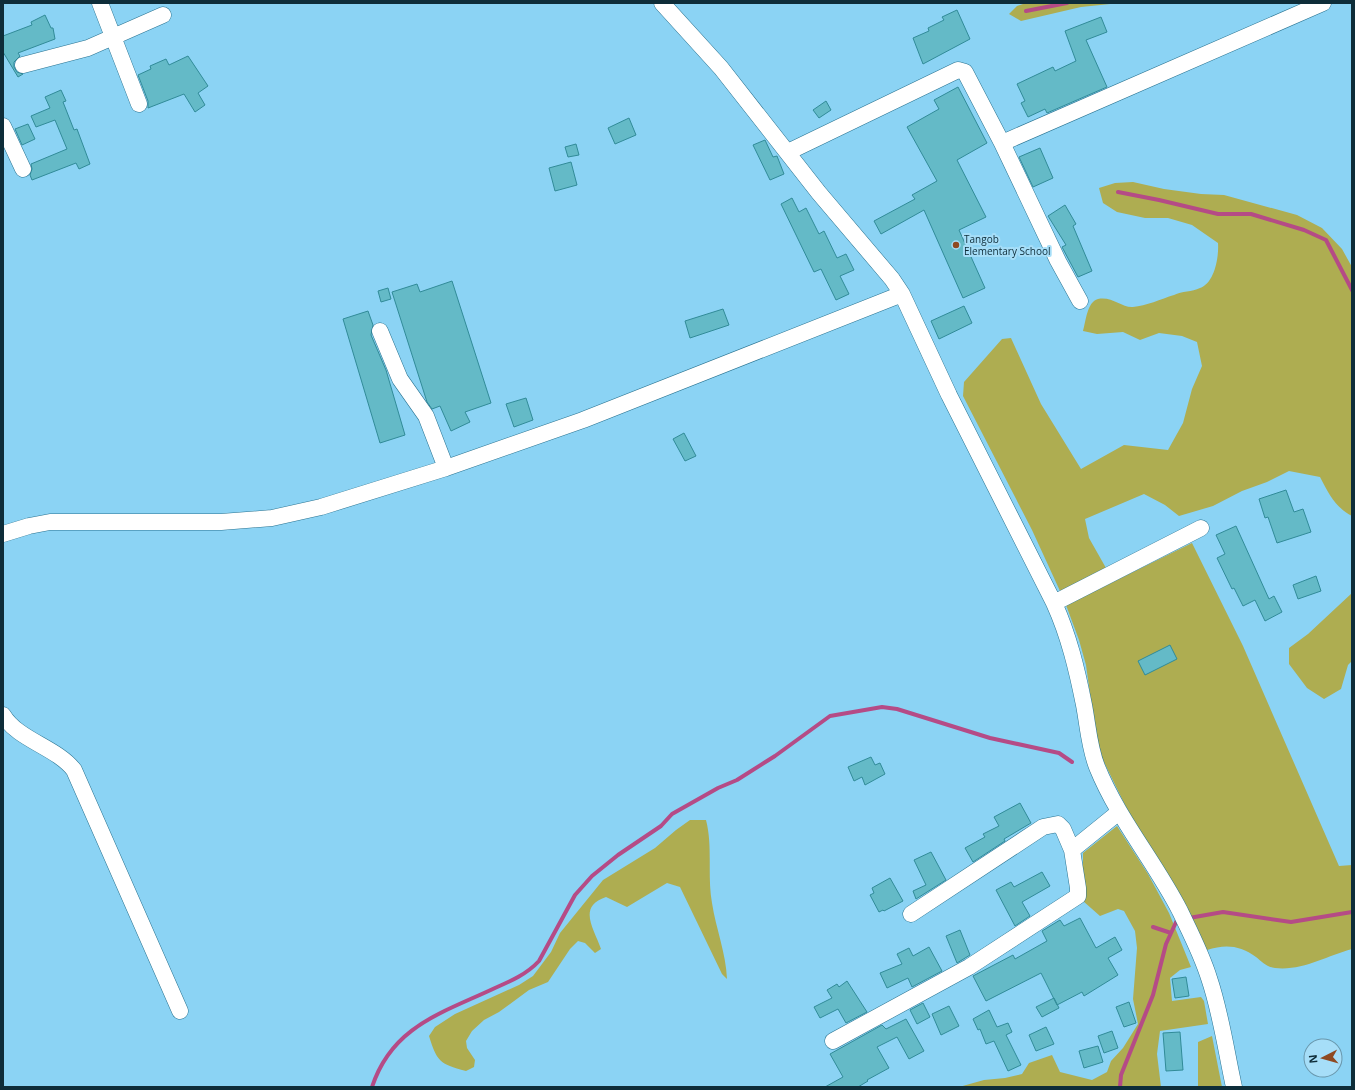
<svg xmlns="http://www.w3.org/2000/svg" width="1355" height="1090" font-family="'Open Sans',sans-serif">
	<rect width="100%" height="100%" fill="#8bd3f4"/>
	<path fill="#aead51" d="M1026,3h94l-39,4 -60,14 -12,-7 8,-8z
		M1133,182l31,7 37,5 23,1 73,20 25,13 20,21 10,18v249c-17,-9 -23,-22 -32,-39l-31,-6 -22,11 -25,9 -29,15 -34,10 -14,-11 -21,-11 -59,25 4,19 17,30 -46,23 -28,-61 -69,-134 1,-14 38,-43 9,-1 30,66 40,65 43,-24 44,5 15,-27 9,-34 10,-23 -5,-24 -15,-6 -23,-3 -19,7 -17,-8 -26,2 -14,-3c3,-10 4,-29 15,-32 14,-3 24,9 35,8 13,-1 28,-8 41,-12 8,-4 18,-3 26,-7 15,-5 19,-32 18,-45l-26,-18 -24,-7h-23l-28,-6 -14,-9 -4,-15 16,-5z
		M1192,543l51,103 96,220 13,-1v84c-26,7 -49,22 -77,19 -8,-1 -13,-6 -19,-11 -16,-12 -31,-13 -49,-7l-82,-145 -24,-49 -6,-26 -9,-65 -7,-25 -13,-35z
		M1352,593v68l-4,4 -7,24 -17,10 -17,-11 -18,-24v-16l19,-14z
		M690,820h16c7,27 1,55 6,83 4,26 14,50 15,76l-5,-5 -42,-87 -13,-4 -40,24 -21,-10c-29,10 -12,31 -5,52l-6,4 -10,-10 -7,-2 -8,8 -22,33 -19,8 -30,22 -15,8 -12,11 -6,10 1,7 8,12 -1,7 -8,4c-27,-7 -29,-10 -37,-35l6,-9 20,-13 64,-29 14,-9 18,-24 9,-19 43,-53 52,-32 21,-18z
		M1117,826l31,48 21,39 22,54 -11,3 -10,8 2,23 29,-4 3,4 4,23 -48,7 -3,23 4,33h-202l25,-7 21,-2 17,-4 7,-11 23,-8 8,17 32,8 15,-8 4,-11 12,-13 15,-24 -5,-25 4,-51 -2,-17 -11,-20 -6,-2 -18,7 -17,-15v-48z
		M1212,1036l10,51h-24v-45z"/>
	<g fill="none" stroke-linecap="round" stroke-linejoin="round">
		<path stroke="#b54b86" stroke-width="4" d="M1026,11l41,-8
			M1118,192l41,8 59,14h33l53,16 22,10 26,50
			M1189,918l34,-6 68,10 61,-10
			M1153,927l18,6
			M372,1087c20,-61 70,-74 123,-99 16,-7 32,-14 44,-27l36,-66 17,-19 26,-21 43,-29 11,-12 46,-26 19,-8 38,-24 55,-40 52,-9 15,2 93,29 69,15 13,9
			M1120,1087l1,-12 32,-80 13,-51 11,-24h3"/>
	</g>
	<path fill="#64bac7" stroke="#318b98" d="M957,10l13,29 -47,25 -10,-26 16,-7 -1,-3 16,-8 -2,-3z
		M45,15l6,13h2l2,11 -37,14 2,3 -6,6v5l3,5 6,2 -5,3 -15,-25v-16l29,-11 -1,-3z
		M1101,17l6,15 -21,8 21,47 -60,26 -2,-4 -17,8 -7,-14 4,-2 -8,-17 36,-17 2,4 21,-10 -11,-30z
		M188,56l20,30 -10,7 7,12 -10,7 -11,-18 -36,14v-7l-10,-26 13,-6 -1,-3 16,-7 3,6z
		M958,87l29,56 -30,17 29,57 -27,13 26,58 -22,10 -39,-88 -43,24 -7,-13 41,-22 -3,-4 25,-14 -30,-54 32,-18 -5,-9z
		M61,90l5,11 -3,1 11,28 3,-1 13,35 -11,5 -3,-6 -44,17 -2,-5 2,-6 -1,-5 36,-15 -12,-29 -19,7 -5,-11 19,-8 -5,-11z
		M826,101l5,9 -12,8 -6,-8z
		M629,118l7,17 -21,9 -7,-16z
		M28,124l7,15 -13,6 -7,-16z
		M765,140l8,17 4,-1 7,18 -14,6 -17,-35z
		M576,144l3,11 -11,2 -3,-10z
		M1040,148l13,30 -20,9 -14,-30z
		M571,162l6,23 -22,6 -6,-23z
		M792,198l7,14 7,-4 13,26 5,-3 13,27 9,-4 8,16 -14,6 9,18 -13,6 -15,-31 -7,3 -33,-68z
		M1065,205l11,19 -3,2 19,45 -14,6 -16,-30 4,-2 -18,-29z
		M452,281l39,122 -26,9 5,10 -19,9 -11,-25 -8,3 -5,-7 -35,-110 25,-8 3,8z
		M388,288l3,11 -10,3 -3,-11z
		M964,306l8,17 -33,16 -8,-18z
		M723,309l6,16 -39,13 -5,-17z
		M368,311l5,14 -2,10 15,35 19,65 -25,8 -37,-124z
		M526,398l7,22 -19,7 -8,-23z
		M684,433l12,23 -11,5 -12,-22z
		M1286,490l8,22 9,-3 8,23 -34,11 -9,-26 -3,1 -6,-19z
		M1236,526l33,73 5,-3 8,16 -17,9 -10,-21 -12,6 -9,-18 -2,1 -15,-31 8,-4 -9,-19z
		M1316,576l5,15 -23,8 -5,-14z
		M1170,645l7,14 -32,16 -7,-14z
		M871,757l4,8 5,-2 5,11 -20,11 -3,-8 -8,4 -6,-14z
		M1020,803l11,20 -27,16 1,2 -32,21 -8,-14 20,-11 -2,-3 16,-8 -5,-9z
		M931,852l15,28 -30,19 -3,-8 13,-6 -12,-25z
		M1042,872l8,14 -28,16 8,14 -15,10 -19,-36 15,-8 3,5z
		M890,878l13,23 -19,10 -1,-1 -4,2 -9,-17 4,-2 -2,-5z
		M1080,918l16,30 19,-11 7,13 -14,8 10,17 -34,21 -2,-4 -25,13 -16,-32 -55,28 -13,-25 40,-21 2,4 32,-18 -5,-10 18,-11 4,6z
		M960,930l10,25 -13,8 -11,-27z
		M929,947l13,24 -30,16 -4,-9 -21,10 -7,-15 22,-9 -5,-10 12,-6 4,8z
		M1186,977l3,19 -14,2 -3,-19z
		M847,981l20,31 -21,11 -8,-14 -18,9 -6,-11 18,-9 -5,-8 10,-6 2,3z
		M1054,998l5,10 -17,9 -6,-10z
		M1129,1002l7,21 -12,4 -8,-20z
		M923,1003l7,14 -13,7 -7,-14z
		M949,1006l10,20 -18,9 -9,-21z
		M989,1010l8,17 11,-4 4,9 -6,3 15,30 -13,6 -14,-30 -8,3 -6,-15 -2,1 -5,-11z
		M906,1019l18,32 -15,8 -12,-22 -20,10 12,21 -22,12 1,1 -10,6h-33l18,-10 -13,-23 52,-29 4,4z
		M1046,1027l8,17 -18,7 -7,-16z
		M1112,1031l6,17 -14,5 -6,-17z
		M1180,1032l3,38 -17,1 -3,-38z
		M1098,1046l5,16 -19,6 -5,-17z"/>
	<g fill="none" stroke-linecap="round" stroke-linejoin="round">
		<g stroke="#297391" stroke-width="17">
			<path id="minor" d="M100,3l39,101
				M662,3l59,65 98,125 73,86 10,15 47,101 105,208c15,33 23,67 30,102 4,21 5,42 13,62 21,52 58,95 83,144 10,21 22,44 29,67 12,35 17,73 25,109
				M23,65l65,-17 75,-33
				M3,126l20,43
				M1002,143l321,-140
				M788,152l170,-82 7,2 37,71 56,118 22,40
				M380,331l20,48 26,37 20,52
				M3,534l26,-8 21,-4h171l51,-4 49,-11 125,-39 137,-48 319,-126
				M1054,603l147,-75
				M3,715c15,25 53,32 71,55l106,241
				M911,914l132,-87 15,-3 5,5 9,21
				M833,1041l136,-74 109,-71v-8l-6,-38 47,-38"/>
		</g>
		<use href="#minor" stroke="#fff" stroke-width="16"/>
	</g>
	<circle fill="#8f4921" stroke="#a6def8" stroke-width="1.5" cx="956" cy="245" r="4"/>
	<g text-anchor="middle" stroke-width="4" stroke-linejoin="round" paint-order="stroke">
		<g font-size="10" fill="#0e2d39" stroke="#a6def8" text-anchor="start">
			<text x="964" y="243">Tangob<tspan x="964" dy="12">Elementary School</tspan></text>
		</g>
	</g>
	<rect width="1355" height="1090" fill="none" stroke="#0e2d39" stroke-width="8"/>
	<g transform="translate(1323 1058) rotate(264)"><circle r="19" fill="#a6def8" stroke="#6997ac"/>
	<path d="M0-3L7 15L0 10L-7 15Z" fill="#8f4921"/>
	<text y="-6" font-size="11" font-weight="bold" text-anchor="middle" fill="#0e2d39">N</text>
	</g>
</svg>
